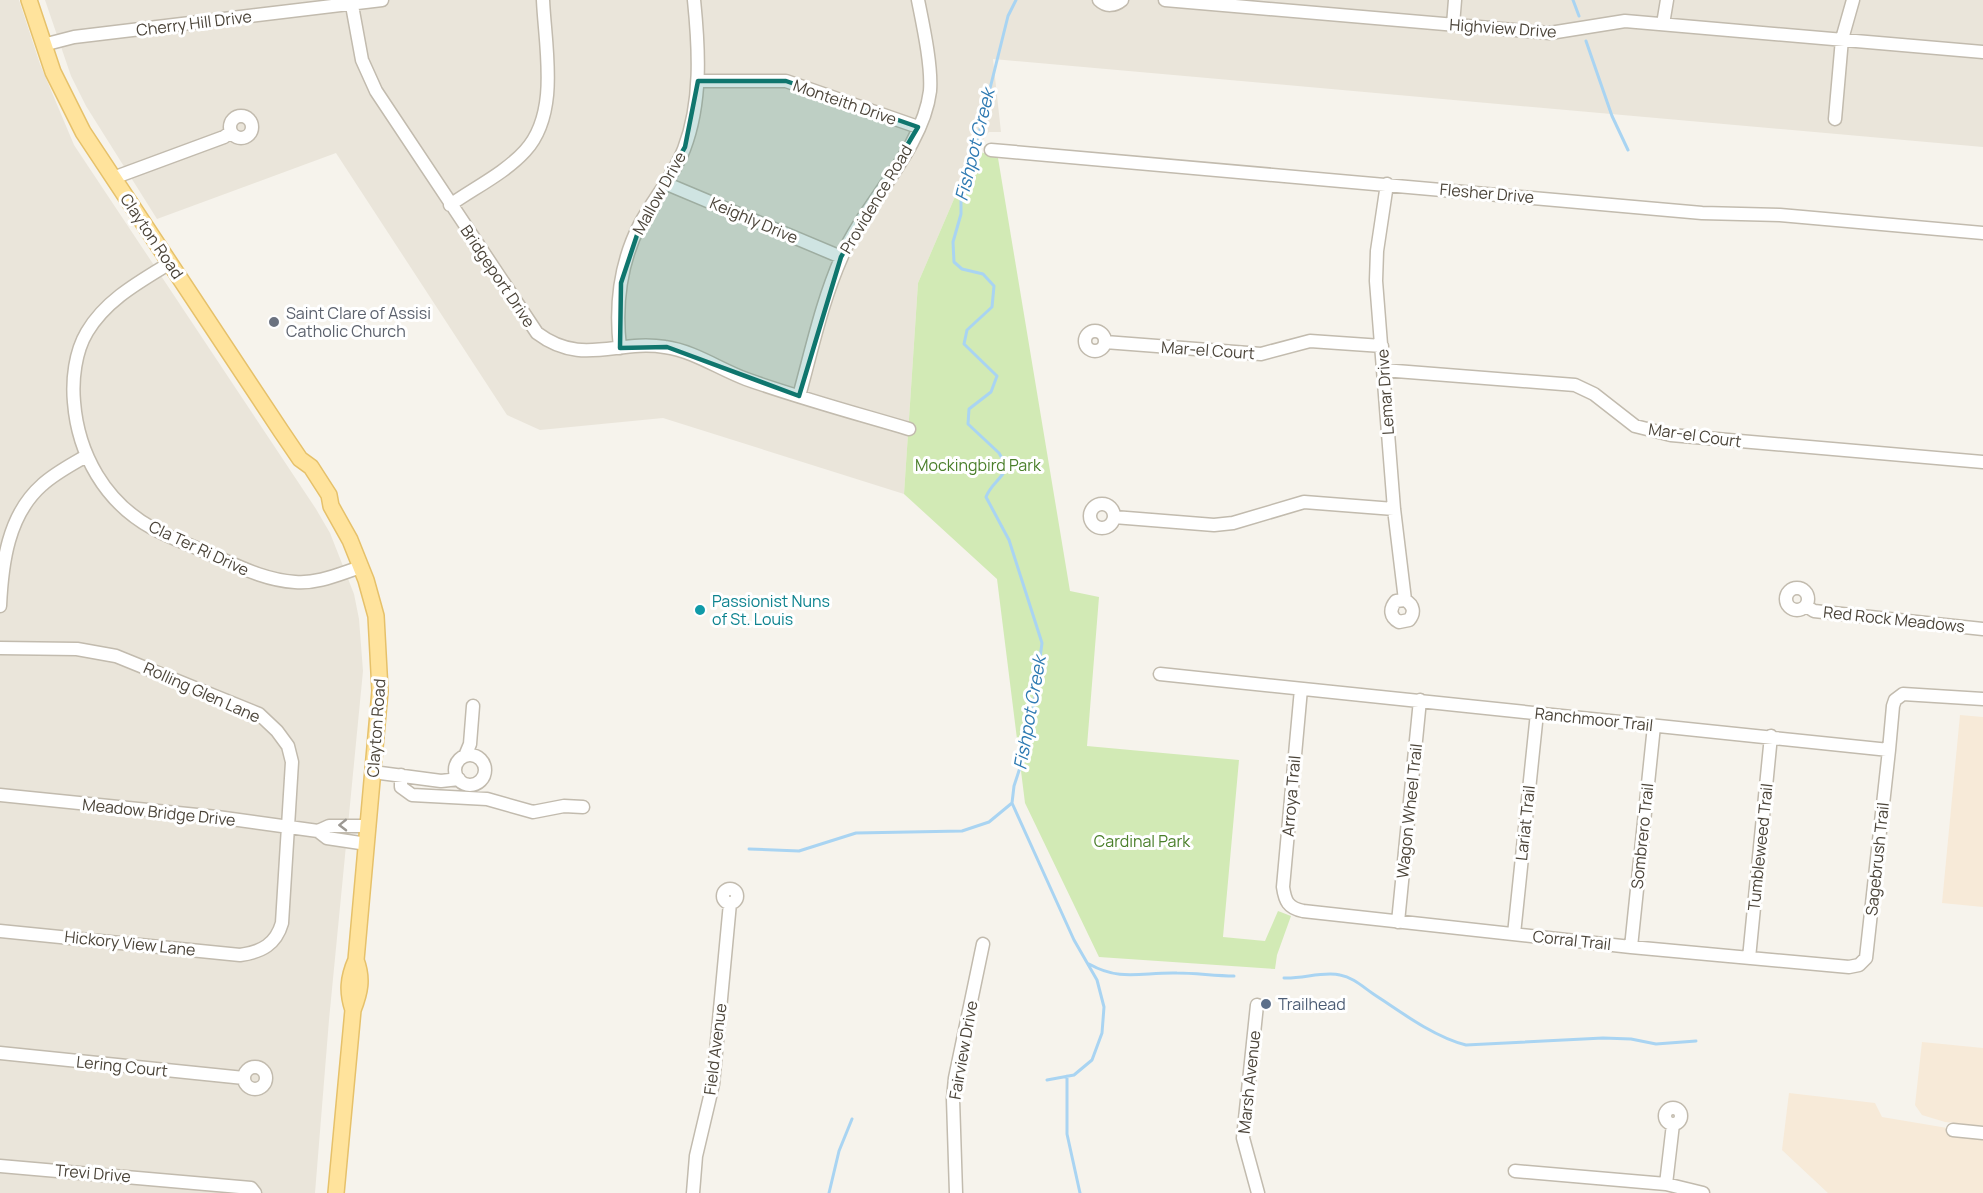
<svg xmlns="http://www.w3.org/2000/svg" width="1983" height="1193" font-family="Manrope,sans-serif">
	<rect width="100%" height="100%" fill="#f6f3ec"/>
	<path fill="#eae5da" d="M0,0h19l21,64 34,81 242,364 14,24 24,61 5,25 4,52 -34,349 -14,173h-315z
		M45,0h1938v147l-990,-88 8,73h-12l-14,18 -57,133 -14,211 -241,-76 -123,12 -33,-15 -171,-262 -179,66 -71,-113 -15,-30z"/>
	<path fill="#f7ead8" d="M1960,715l23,2v190l-41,-4z
		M1922,1042l61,6v78l-38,-4 -23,-7 -7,-10z
		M1789,1093l86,10 7,14 101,17v59h-155l-46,-43z"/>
	<path fill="#d2eab5" d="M975,150l23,8 72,433 29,6 -12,149 152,14 -16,177 42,4 13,-30 13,5 -14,39 -2,14 -176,-12 -74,-154 -28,-224 -93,-85 14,-211z"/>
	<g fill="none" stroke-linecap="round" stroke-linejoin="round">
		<path stroke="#a9d4f2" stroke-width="3" d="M1016,0l-8,16 -39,157 -8,21v20l-8,28 1,20 8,7 21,5 11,12 -2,21 -25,23 -3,14 33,32 -6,16 -22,17 -1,15 31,29 8,14c-6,13 -16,17 -21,30l23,43 33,103 -13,97 -15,46 -2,17 62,137 23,40 7,27 -2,26 -10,27 -18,15 -27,5
			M1573,0l6,16
			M1586,41l26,75 16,34
			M749,849l50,2 57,-18 106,-2 27,-9 23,-19
			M1089,964c32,18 53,8 88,9 19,0 38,3 57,3
			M1284,978c18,1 40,-7 56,-3 12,2 22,11 32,18 27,18 62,44 94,52l137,-7 28,1 25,5 40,-3
			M1067,1076v58l13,59
			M829,1193l10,-42 13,-32"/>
		<g stroke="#c2bbae" stroke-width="15">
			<path id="minor" d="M351,0l11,60 14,31 161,242c45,34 80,6 128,14 29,4 54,22 81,32 53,19 109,34 163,50
				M1099,0c7,7 16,6 23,0
				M1165,0l385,33 75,-12 358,31
				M1663,24l4,-24
				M1453,25l2,-25
				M43,45l31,-8 308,-37
				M698,81h88l132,46
				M230 127a11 11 0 1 1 22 0a11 11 0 1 1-22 0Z
				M1835,119l7,-80 11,-39
				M991,150l711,63 78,2 203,18
				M113,178l111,-41 7,-5
				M667,184l174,73
				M1387,184l-10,67 -1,30 18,228 11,91c9,5 10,13 4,20l-10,2c-9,-5 -10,-13 -3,-21l9,-1
				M450,205c24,-17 55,-32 75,-54 35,-38 20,-104 18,-151
				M170,263c-31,19 -64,37 -83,69 -12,20 -15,48 -13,70 4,52 31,100 78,126 18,10 39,17 58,26 28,12 54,26 85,28 23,2 44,-8 66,-15
				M1085 341a10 10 0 1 1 20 0a10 10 0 1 1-20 0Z
				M1105,342l156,12 49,-13 72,5
				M620,348c-5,-43 0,-85 20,-124 14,-26 33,-47 44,-75 18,-47 15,-100 10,-149
				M1383,370l192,15 19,9 41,32 36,9 312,27
				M799,396c13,-47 23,-95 43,-140 23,-53 81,-107 88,-165 2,-25 -7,-66 -12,-91
				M1090 516a12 12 0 1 1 24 0a12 12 0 1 1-24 0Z
				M1114,517l100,8 19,-2 71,-21 90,7
				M1786 599a11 11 0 1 1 22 0a11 11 0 1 1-22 0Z
				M0,606c2,-43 8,-91 42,-121 13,-12 29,-20 44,-29
				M1806,606l8,5 169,18
				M0,648l77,1 39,7 143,58 18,17 11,15 4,16 -10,161c-6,21 -20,29 -42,32l-240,-24
				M1160,674l729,76 4,-44 2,-6 8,-6 80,5
				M1301,689l-18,198c2,14 5,21 20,24l328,36 218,20 10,-2 7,-7 23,-208
				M455 770a15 15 0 1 1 30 0a15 15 0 1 1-30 0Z
				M465,756l5,-12 3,-38
				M373,772l68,9 18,-2
				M401,775v12l11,8 75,4 46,13 31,-6 19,1
				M0,795l217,22 101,14 9,7 40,6
				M318,831l11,-5h40
				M723 896a7 7 0 1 1 14 0a7 7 0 1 1-14 0Z
				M1398,922l22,-222
				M1514,934l23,-221
				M1631,947l23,-221
				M1749,958l22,-222
				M1257,1005l-14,133 15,55
				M0,1053l244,25
				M244 1078a11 11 0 1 1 22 0a11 11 0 1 1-22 0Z
				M1665 1116a8 8 0 1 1 16 0a8 8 0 1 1-16 0Z
				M1953,1130l30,3
				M0,1166l251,22 4,5
				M1515,1171l151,13 37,9
				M1666,1184l7,-60
				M693,1193l3,-37 17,-72 17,-181
				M956,1193l-3,-94 2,-21 28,-134"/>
		</g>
		<g stroke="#e6c16a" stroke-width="18">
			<path id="major" d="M29,0l24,72 30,60 198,299 19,28 11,8 18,28 2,11 19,34 16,40 10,36 4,75 -24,269c-8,18 -9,32 -3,50
				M336,1193l17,-183c7,-18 10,-31 3,-50"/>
		</g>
		<use href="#minor" stroke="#fff" stroke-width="12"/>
		<use href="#major" stroke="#ffe39c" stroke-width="15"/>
	</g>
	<defs><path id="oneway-chevron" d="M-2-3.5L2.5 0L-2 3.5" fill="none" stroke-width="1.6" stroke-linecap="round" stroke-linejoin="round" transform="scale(1.5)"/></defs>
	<use stroke="#9c9892" href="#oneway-chevron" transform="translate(343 825) rotate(179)"/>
	<path fill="#0f766e" fill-opacity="0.2" stroke="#0f766e" stroke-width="4.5" stroke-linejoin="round" d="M698,81h88l132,46 -77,130 -42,139 -132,-49 -47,1 1,-65 20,-60 44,-76z"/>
	<circle fill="#6b7280" stroke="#fff" stroke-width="2" cx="274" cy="322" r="6"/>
	<circle fill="#0f9aa8" stroke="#fff" stroke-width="2" cx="700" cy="610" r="6"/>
	<circle fill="#5c6f8a" stroke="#fff" stroke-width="2" cx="1266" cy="1004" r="6"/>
	<g text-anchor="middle" stroke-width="6" stroke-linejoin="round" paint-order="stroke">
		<g font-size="16" fill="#4b4439" stroke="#fff">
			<text transform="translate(194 23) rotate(-7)" y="6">Cherry Hill Drive</text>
			<text transform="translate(1503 28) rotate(4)" y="6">Highview Drive</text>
			<text transform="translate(845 102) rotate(19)" y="6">Monteith Drive</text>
			<text transform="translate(659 193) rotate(-61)" y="6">Mallow Drive</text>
			<text transform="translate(1487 193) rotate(5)" y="6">Flesher Drive</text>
			<text transform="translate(876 199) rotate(-59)" y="6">Providence Road</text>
			<text transform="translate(754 220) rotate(23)" y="6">Keighly Drive</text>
			<text transform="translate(152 236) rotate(56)" y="6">Clayton Road</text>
			<text transform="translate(498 276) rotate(56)" y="6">Bridgeport Drive</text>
			<text transform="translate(1208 350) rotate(4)" y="6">Mar-el Court</text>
			<text transform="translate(1385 392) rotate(-94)" y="6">Lemar Drive</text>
			<text transform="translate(1695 435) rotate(8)" y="6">Mar-el Court</text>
			<text transform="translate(199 548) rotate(25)" y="6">Cla Ter Ri Drive</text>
			<text transform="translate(1894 619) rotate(6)" y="6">Red Rock Meadows</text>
			<text transform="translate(202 692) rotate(24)" y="6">Rolling Glen Lane</text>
			<text transform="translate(1594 719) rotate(6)" y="6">Ranchmoor Trail</text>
			<text transform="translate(376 728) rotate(-86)" y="6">Clayton Road</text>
			<text transform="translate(1291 796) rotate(-85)" y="6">Arroya Trail</text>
			<text transform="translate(1409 811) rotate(-84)" y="6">Wagon Wheel Trail</text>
			<text transform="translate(159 812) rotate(6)" y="6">Meadow Bridge Drive</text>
			<text transform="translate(1525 823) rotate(-84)" y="6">Lariat Trail</text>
			<text transform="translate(1642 836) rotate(-84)" y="6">Sombrero Trail</text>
			<text transform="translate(1760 847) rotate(-84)" y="6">Tumbleweed Trail</text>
			<text transform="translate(1877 859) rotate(-84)" y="6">Sagebrush Trail</text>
			<text transform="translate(1572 940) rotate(6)" y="6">Corral Trail</text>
			<text transform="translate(130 943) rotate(6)" y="6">Hickory View Lane</text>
			<text transform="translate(715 1049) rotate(-83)" y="6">Field Avenue</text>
			<text transform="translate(963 1050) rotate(-80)" y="6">Fairview Drive</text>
			<text transform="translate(122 1066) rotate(6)" y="6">Lering Court</text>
			<text transform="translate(1249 1082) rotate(-84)" y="6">Marsh Avenue</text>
			<text transform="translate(93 1173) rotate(5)" y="6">Trevi Drive</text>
		</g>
		<g font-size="16" fill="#5b616d" stroke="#fff" text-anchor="start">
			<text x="286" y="319">Saint Clare of Assisi<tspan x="286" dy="18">Catholic Church</tspan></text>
		</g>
		<g font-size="16" fill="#4a7f2a" stroke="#fff">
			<text x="978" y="471">Mockingbird Park</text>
			<text x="1142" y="847">Cardinal Park</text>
		</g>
		<g font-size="16" fill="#0d838f" stroke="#fff" text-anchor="start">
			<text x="712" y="607">Passionist Nuns<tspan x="712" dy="18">of St. Louis</tspan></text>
		</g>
		<g font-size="16" fill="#4e5e75" stroke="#fff" text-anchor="start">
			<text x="1278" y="1010">Trailhead</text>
		</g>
		<g font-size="18" font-style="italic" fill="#2e7ab2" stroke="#fff">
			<text transform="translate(975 145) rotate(-76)" y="6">Fishpot Creek</text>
			<text transform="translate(1030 713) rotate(-80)" y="6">Fishpot Creek</text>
		</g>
	</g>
</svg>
